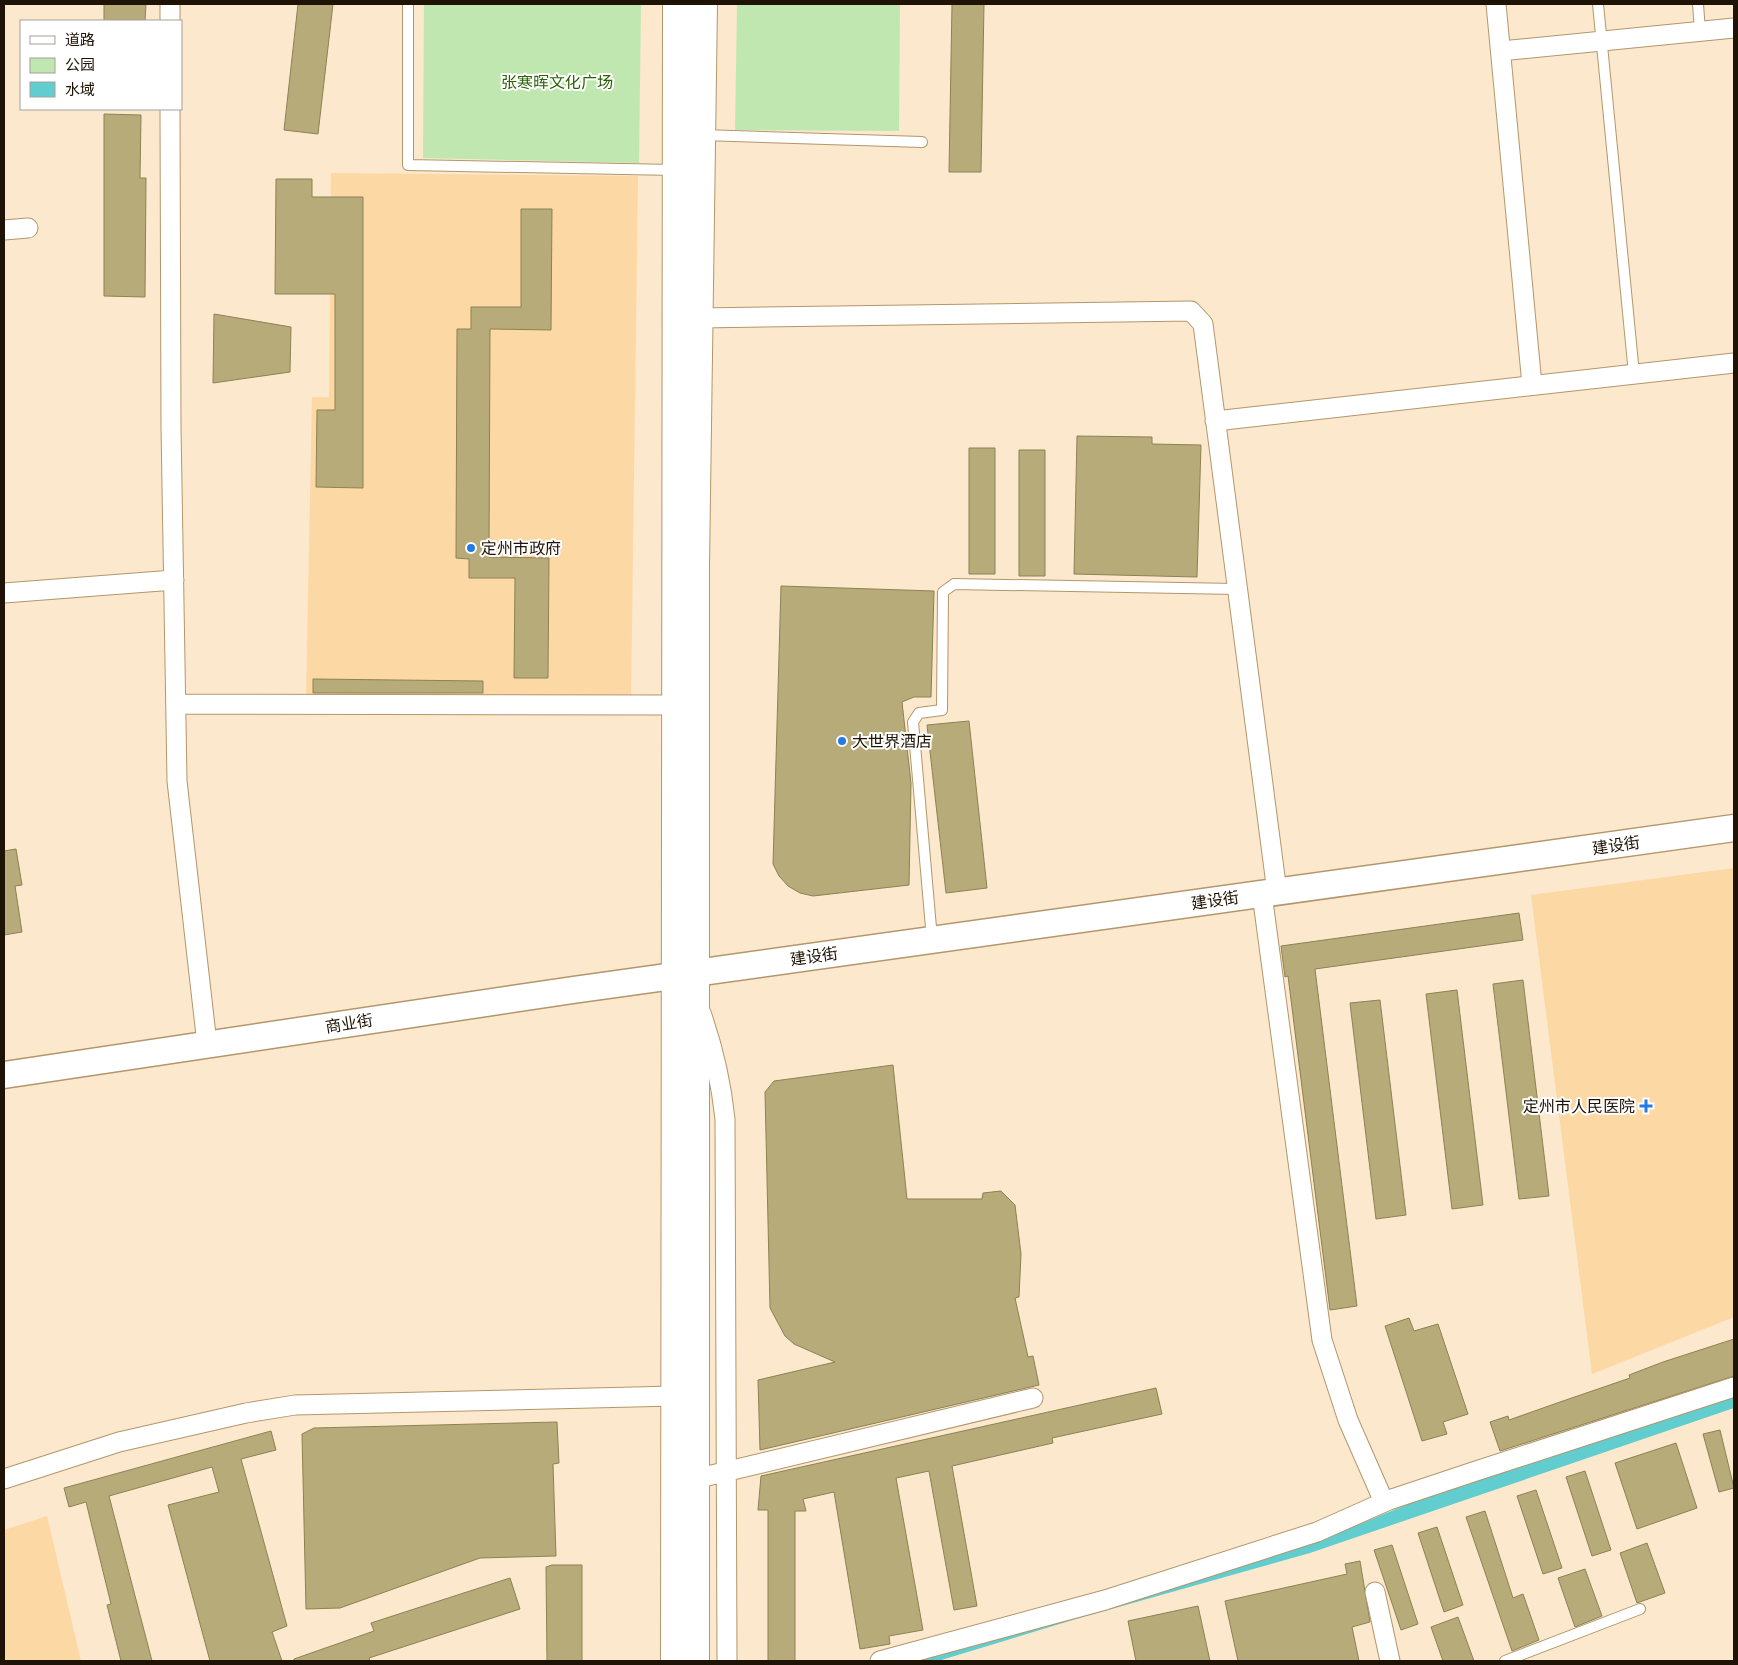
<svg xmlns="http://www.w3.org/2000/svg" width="1738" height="1665" font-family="'Source Sans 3','Noto Sans SC',sans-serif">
	<rect width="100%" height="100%" fill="#fbe8cd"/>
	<path fill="#fcd8a4" d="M331,173l307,3 -7,524 -325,-2 6,-301h17z
		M1734,868v449l-142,57 -61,-479z
		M47,1516l34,145h-77v-131z"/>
	<path fill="#c1e7b1" d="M424,4h217l-2,159 -216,-5z
		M737,4h163l-1,127 -164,-1z"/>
	<path fill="#61cdcf" d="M1734,1396v12l-424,145 -234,66 -138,42h-42l435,-125 140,-58z"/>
	<path fill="#b7ab7a" stroke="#8d8252" d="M104,4h42l-1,17h-41z
		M298,4h35l-15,130 -34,-4z
		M952,4h32l-3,168h-32z
		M104,114l37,1 -1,63h6l-1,119 -41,-1z
		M276,179h36v18h51v291l-47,-1 1,-77h18v-116h-60z
		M521,209h31l-1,121 -61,-1 -1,228 60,1 -1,120h-34l1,-100h-46v-19l-13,-1 1,-229h14v-22h50z
		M214,314l77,13 -1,45 -77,11z
		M1077,436l75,1v7l49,1 -4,132 -123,-3z
		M969,448h26v126h-26z
		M1019,450h26v126h-26z
		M781,586l153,5 -3,106h-17l-12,5 9,81 -2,102 -96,11 -13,-3 -12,-7 -9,-10 -6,-12z
		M313,679l170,2v12h-170z
		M969,721l18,167 -41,5 -19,-168z
		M16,849l6,36 -7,1 7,46 -18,3v-84z
		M1519,913l4,27 -208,29 42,337 -27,4 -42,-334 -3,1 -4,-31z
		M1523,980l26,216 -30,3 -26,-215z
		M1457,990l26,215 -31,4 -26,-215z
		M1380,1000l26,215 -30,4 -26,-216z
		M893,1065l14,134h75l1,-6 18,-2 14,14 6,49 -2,43 -4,1 13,59 5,-1 6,29 -279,65 -2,-70 77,-18 -41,-18 -9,-8 -15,-28 -5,-216 9,-11z
		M1409,1318l5,13 24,-7 30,90 -25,8 4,12 -25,7 -37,-115z
		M1734,1339v37l-234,75 -10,-29 18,-6 1,4 51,-18 70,-24 -1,-3 34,-13z
		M1156,1388l6,26 -110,24 1,5 -101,23 25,140 -23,4 -25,-139 -33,7 27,152 -34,6 1,8 -30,5 -26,-157 -31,7 3,12h-11v150h-27v-151h-10l3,-34z
		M557,1422l2,41 -6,1 3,92 -76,2 -140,50 -34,1 -4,-175 12,-6z
		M1720,1430l14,58 -15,4 -16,-58z
		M271,1431l5,19 -35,9 46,167 -15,6 10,29h-72l-42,-156 51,-13 -7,-25 -103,29 43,165h-31l-14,-56 4,-1 -25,-102 -17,5 -5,-19z
		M1676,1443l21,65 -60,21 -22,-66z
		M1585,1471l26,79 -19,6 -26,-79z
		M1536,1490l26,78 -19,6 -26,-78z
		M1485,1511l28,87 10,-4 16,46 -27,11 -46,-134z
		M1437,1527l26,78 -19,7 -26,-79z
		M1647,1543l18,50 -28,10 -17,-50z
		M1392,1545l26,79 -17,6 -27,-80z
		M1360,1561l10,61 -18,5 7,34h-121l-13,-60 122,-27 -2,-10z
		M552,1565h30v96h-35l-1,-94z
		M1585,1569l17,47 -27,11 -17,-49z
		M510,1578l10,31 -151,49 1,3h-76v-2l80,-28 -3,-8z
		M1198,1606l12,55h-74l-8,-40z
		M1458,1617l16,44h-31l-12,-34z"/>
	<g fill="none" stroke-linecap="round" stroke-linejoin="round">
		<g stroke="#b3966b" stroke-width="12">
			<path id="lane" d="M408,4v161l267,5
				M1598,4l36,370
				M1698,4l2,27
				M702,135l220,7
				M932,939l-19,-217 6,-9 23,-3 1,-118 11,-8 283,5
				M1505,1661l135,-52"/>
		</g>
		<g stroke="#b3966b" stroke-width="21">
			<path id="street" d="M170,4v17
				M1496,4l36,381
				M1501,51l233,-23
				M170,109l1,317 6,355 30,263
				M4,230l24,-2
				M699,318l492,-7 12,13 74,568
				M1215,421l519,-58
				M4,593l170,-13
				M176,704l499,1
				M1262,894l60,446 26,80 36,82
				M701,1013c13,37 20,67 24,106l2,542
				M4,1479l115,-37 127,-29 49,-8 380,-9
				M695,1479l338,-81
				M1375,1592l15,69
				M880,1661l225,-61 212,-68 72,-32 84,-28 261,-85"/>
		</g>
		<g stroke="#b3966b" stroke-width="29">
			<path id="secondary" d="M4,1075l569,-85 1161,-162"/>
		</g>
		<g stroke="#b3966b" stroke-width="30">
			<path id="primary" d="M675,1661l2,-1657
				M695,1661v-1095l8,-562"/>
		</g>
		<use href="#lane" stroke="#fff" stroke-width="10"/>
		<use href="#street" stroke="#fff" stroke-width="19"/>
		<use href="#secondary" stroke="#fff" stroke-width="26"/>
		<use href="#primary" stroke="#fff" stroke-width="28"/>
	</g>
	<g fill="#257ae4" stroke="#fff" stroke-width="2">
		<circle cx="471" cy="548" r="5"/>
		<circle cx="842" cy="741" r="5"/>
		<path d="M1643.5 1098.5h5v5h5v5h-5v5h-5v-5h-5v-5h5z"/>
	</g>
	<g text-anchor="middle" stroke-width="4" stroke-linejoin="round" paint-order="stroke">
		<g font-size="16" fill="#2c6206" stroke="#fff">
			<text x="557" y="88">张寒晖文化广场</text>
		</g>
		<g font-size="16" fill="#1e1304" stroke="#fff" text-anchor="start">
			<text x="481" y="554">定州市政府</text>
			<text x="852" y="747">大世界酒店</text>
			<text x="1635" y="1112" text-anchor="end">定州市人民医院</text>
		</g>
		<g font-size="16" fill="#1e1304" stroke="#fff">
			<text transform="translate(1616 845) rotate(-8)" y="6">建设街</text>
			<text transform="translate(1215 900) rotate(-8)" y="6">建设街</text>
			<text transform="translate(814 956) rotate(-8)" y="6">建设街</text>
			<text transform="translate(349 1023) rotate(-9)" y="6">商业街</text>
		</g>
	</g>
	<rect width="1738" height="1665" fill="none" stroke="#1e1304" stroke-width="10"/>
	<rect x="20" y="20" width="162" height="90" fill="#ffffff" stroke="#a5a19b"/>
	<rect x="30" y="36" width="25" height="8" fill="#ffffff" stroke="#a5a19b"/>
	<text x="65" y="45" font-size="15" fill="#1e1304">道路</text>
	<rect x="30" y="58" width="25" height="15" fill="#c1e7b1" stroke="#a5a19b"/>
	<text x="65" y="70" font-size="15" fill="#1e1304">公园</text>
	<rect x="30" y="82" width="25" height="15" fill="#61cdcf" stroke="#a5a19b"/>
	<text x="65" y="95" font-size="15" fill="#1e1304">水域</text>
</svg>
